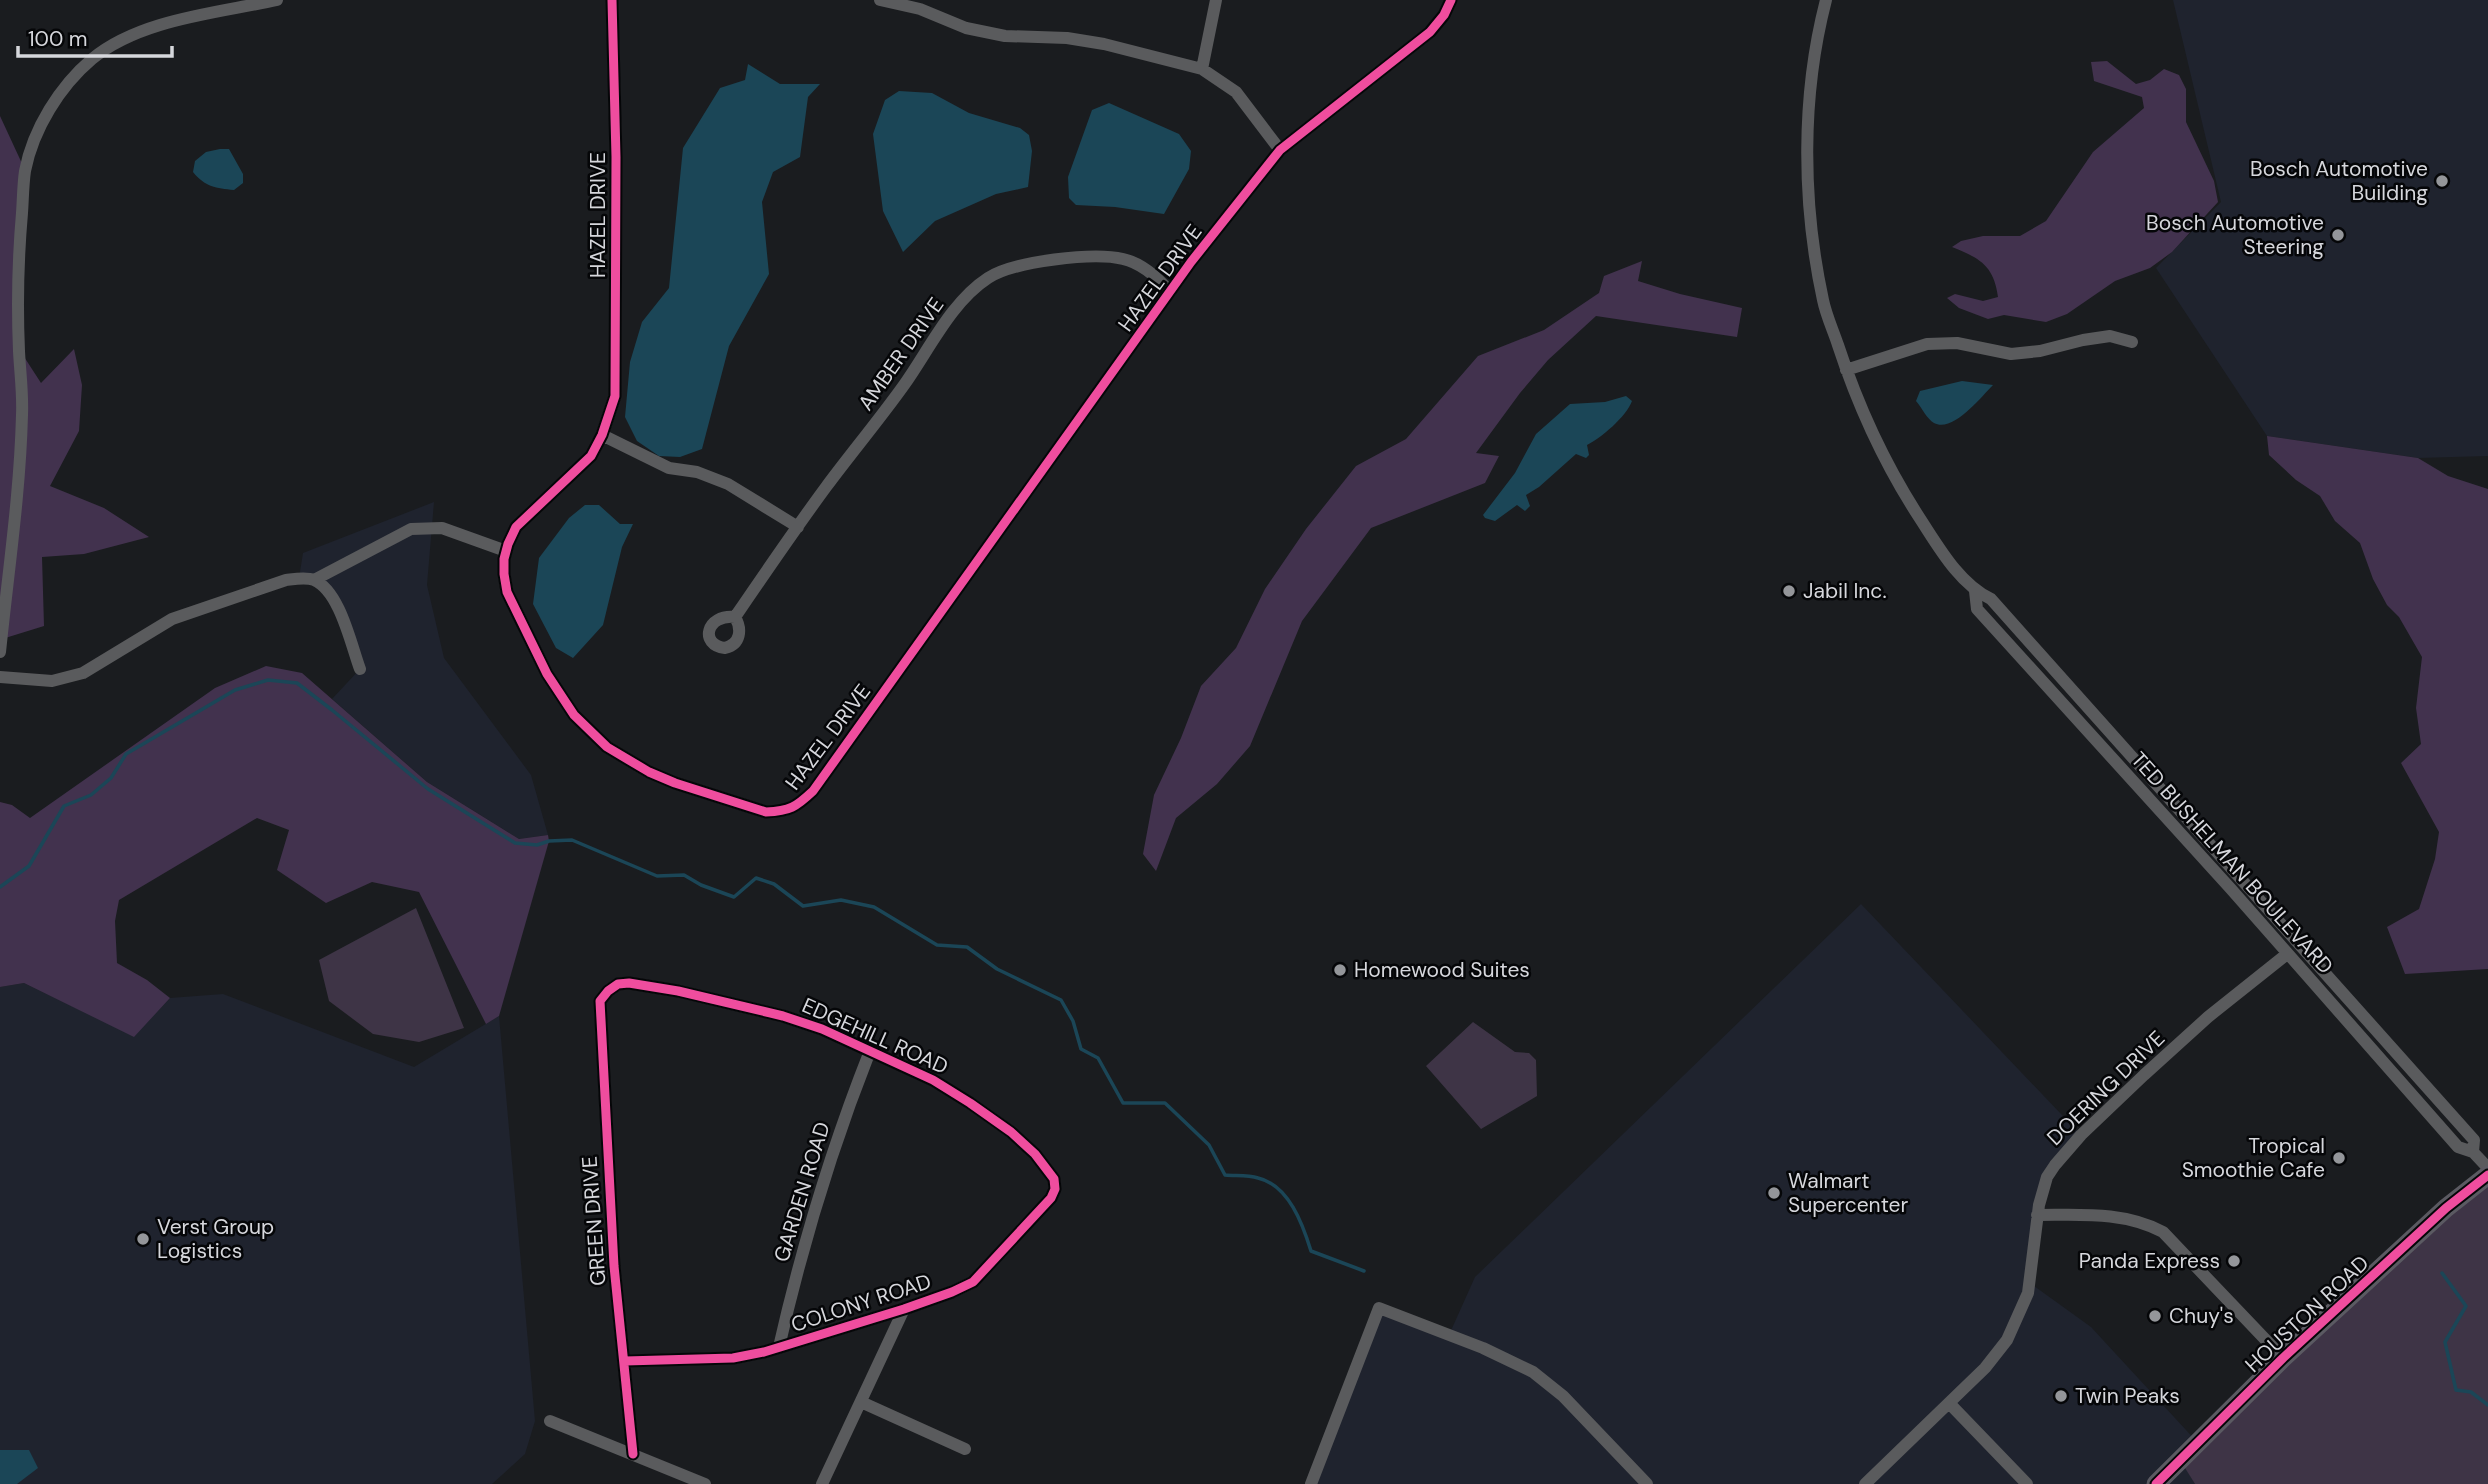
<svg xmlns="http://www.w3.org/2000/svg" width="2488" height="1484" font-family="'DM Sans',sans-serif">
	<rect width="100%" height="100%" fill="#1a1c1f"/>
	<path fill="#1f232e" d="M2173,0h315v456l-70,2 -151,-22 -111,-168 65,-66z
		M434,502l-7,83 17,73 87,117 17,60 -29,4 -92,-57 -95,-83 28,-30 -28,-74 -33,-17 4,-25z
		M1861,904l220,231 -34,42 -17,106 61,44 107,116 -17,17 14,24h-884l68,-176 70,27 26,-58z
		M24,983l110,53 36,-38 53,-4 191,73 85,-51 36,405 -10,33 -33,30h-492v-497z"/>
	<path fill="#3e3446" d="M416,908l48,120 -45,14 -46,-8 -44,-33 -10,-41z
		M1473,1022l42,30 14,1 7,7 1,36 -56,33 -55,-63z
		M2488,1175v309h-293l-15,-24z"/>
	<path fill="#42324e" d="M2107,61l29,23 14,-4 14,-11 15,6 7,14v33l28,59 4,21 -46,50 -22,16 -35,13 -48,33 -21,8 -42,-7 -16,4 -29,-11 -12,-10 8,-4 28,7 15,-4c-4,-31 -18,-39 -46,-50l9,-6 22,-5h37l26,-15 47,-69 51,-44 -2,-11 -48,-16 -3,-19z
		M0,116l25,54 -6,179 22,34 33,-34 8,36 -3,46 -29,55 54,22 45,29 -65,17 -42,3 2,69 -42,13 -2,13z
		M1642,261l-4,20 42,13 62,14 -5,29 -141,-21 -48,44 -28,33 -44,60 23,3 -14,27 -114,45 -69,93 -52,125 -33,38 -41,34 -20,53 -13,-17 11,-59 27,-57 20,-52 35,-38 29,-59 41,-60 50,-63 50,-27 72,-83 66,-26 55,-37 5,-17z
		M2267,436l151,22 30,18 40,13v480l-83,5 -18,-47 32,-18 16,-50 4,-27 -38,-69 20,-19 -5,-36 6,-51 -23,-40 -12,-12 -14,-26 -13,-36 -25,-22 -15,-25 -24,-16 -27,-25z
		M266,666l36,7 125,109 92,57 29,-4 1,6 -50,175 -13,8 -67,-132 -47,-10 -46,21 -49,-33 12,-40 -32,-12 -138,82 -4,21 2,42 30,17 23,18 -36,39 -110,-54 -24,4v-185l12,3 18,13 185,-130z"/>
	<path fill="#1b4657" d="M748,64l32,20h40l-12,13 -8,60 -27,15 -11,30 7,72 -40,72 -27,103 -22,8 -21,-1 -22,-15 -12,-24 5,-55 12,-40 27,-34 14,-140 37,-60 25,-8z
		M899,91l33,2 37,20 51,15 9,7 3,16 -4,36 -32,7 -61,27 -32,31 -20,-41 -10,-77 12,-34z
		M1109,103l70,31 12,17 -2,18 -25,45 -49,-7 -39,-2 -7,-7 -1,-21 24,-67z
		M220,149h9l14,25v9l-9,7c-18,-2 -29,-3 -41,-18l2,-11 11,-9z
		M1962,381l31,4c-12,12 -40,48 -59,38 -7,-4 -12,-15 -18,-22l4,-10z
		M1626,396l6,5c-6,16 -31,37 -45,44l2,10 -3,3 -10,-4 -37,33 -13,8 4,11 -5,5 -8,-6 -22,16 -10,-3 -2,-3 32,-42 21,-39 34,-30 35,-2z
		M585,505h14l21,19h13l-11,23 -19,78 -30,33 -17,-10 -23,-44 6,-46 30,-40z
		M0,1450h29l9,18 -21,16h-17z"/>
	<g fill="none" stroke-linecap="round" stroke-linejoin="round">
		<path stroke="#1b4657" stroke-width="3.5" d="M0,887l29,-21 35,-60 27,-11 20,-17 15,-24 109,-64 33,-10 29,3 35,27 96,79 87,54 22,2 12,-4 23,-1 85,36 27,-1 17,10 33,12 22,-19 18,6 29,22 38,-6 33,7 63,38 30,2 30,22 64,31 12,21 8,28 17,9 25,45h42l44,42 16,30c11,1 23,0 33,3 31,7 45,47 53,73l53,20
			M2442,1273l24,33 -21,36 11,48 15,2 17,13"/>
		<path stroke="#5a5b5d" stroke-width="12" d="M612,0l4,157 -1,239 -13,39 -11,21 -75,71 -8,17 -4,15v15l3,18 40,82 27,41 33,32 42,25 26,11 91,29c24,-1 30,-5 47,-21l378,-529 89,-112 150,-118 14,-17 7,-15
			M880,0l40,9 46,19 39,8 62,2 37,6 98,25 34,23 44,58
			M1826,0c-25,96 -24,203 -3,300 3,15 10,30 15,45 20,61 46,118 81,172 19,29 40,67 72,82l483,541 -1,12
			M1202,69l14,-69
			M1846,370l81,-26 30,-1 54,11 29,-3 43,-11 27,-4 22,6
			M602,435l67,33 28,4 31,12 70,43
			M314,580l97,-51 31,-1 64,23
			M1975,591l2,18 254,280 227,258 15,5 15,16
			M735,617c7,12 6,27 -10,31 -26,-3 -19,-34 10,-31 30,-44 60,-88 91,-130 26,-35 53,-67 78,-102 25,-35 47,-83 84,-107 26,-17 106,-26 135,-19 18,4 35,19 47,33
			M0,652c8,-79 20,-158 22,-237 1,-22 -2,-43 -3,-64 -2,-46 -1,-92 3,-138 1,-14 1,-28 3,-42 8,-42 35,-85 67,-112 48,-40 126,-46 185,-59
			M0,677l52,4 31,-8 89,-54 114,-39c9,-1 20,-3 28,0 26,11 37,65 46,89
			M2037,1215c43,0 87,-4 126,17l120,126
			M779,1347c23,-101 53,-200 91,-296
			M625,1361l108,-3 31,-6 140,-43 48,-17 21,-10 78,-84 4,-9 -1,-10 -19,-25 -24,-22 -41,-29 -37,-23 -111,-51 -39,-13 -105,-25 -49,-8 -11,1 -10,7 -8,10 14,265 19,188
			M861,1402l104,47
			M1949,1403l78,81
			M550,1421l155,63
			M822,1484l82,-175
			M1311,1484l68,-176 104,40 50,24 30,24 84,88
			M1865,1484l120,-116 22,-28 21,-47 11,-88 8,-28 8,-12 26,-30 63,-60 64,-58 79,-63"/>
		<path stroke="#5b5a62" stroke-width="19" d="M2156,1484l127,-126 163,-150 42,-33"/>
		<g stroke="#050608" stroke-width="13">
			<path id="cycleway" d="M612,0l4,157 -1,239 -13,39 -11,21 -75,71 -8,17 -4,15v15l3,18 40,82 27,41 33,32 42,25 26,11 91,29c24,-1 30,-5 47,-21l378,-529 89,-112 150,-118 14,-17 7,-15
				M625,1361l108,-3 31,-6 140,-43 48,-17 21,-10 78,-84 4,-9 -1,-10 -19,-25 -24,-22 -41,-29 -37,-23 -111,-51 -39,-13 -105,-25 -49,-8 -11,1 -10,7 -8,10 14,265 19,188
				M2156,1484l127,-126 163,-150 42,-33"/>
		</g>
		<use href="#cycleway" stroke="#ef4d9e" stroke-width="9"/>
	</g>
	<g fill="#94969a" stroke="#050608" stroke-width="2.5">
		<circle cx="2442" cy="181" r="7"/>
		<circle cx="2338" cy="235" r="7"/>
		<circle cx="1789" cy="591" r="7"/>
		<circle cx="1340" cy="970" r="7"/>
		<circle cx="2339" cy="1158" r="7"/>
		<circle cx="1774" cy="1193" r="7"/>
		<circle cx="143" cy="1239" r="7"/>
		<circle cx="2234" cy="1261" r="7"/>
		<circle cx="2155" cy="1316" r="7"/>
		<circle cx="2061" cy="1396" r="7"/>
	</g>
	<g text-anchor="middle" stroke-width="5" stroke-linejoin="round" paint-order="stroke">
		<g font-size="21" fill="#d6d7dc" stroke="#050608" text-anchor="start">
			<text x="2428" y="176" text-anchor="end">Bosch Automotive<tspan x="2428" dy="24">Building</tspan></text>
			<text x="2324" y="230" text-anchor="end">Bosch Automotive<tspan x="2324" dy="24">Steering</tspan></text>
			<text x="1803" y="598">Jabil Inc.</text>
			<text x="1354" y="977">Homewood Suites</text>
			<text x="2325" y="1153" text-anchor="end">Tropical<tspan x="2325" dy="24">Smoothie Cafe</tspan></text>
			<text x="1788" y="1188">Walmart<tspan x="1788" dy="24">Supercenter</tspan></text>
			<text x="157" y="1234">Verst Group<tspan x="157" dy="24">Logistics</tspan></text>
			<text x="2220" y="1268" text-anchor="end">Panda Express</text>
			<text x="2169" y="1323">Chuy's</text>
			<text x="2075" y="1403">Twin Peaks</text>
		</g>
		<g font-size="21" fill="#d6d7dc" stroke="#050608">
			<text transform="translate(598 215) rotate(-90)" y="7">HAZEL DRIVE</text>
			<text transform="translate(1160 278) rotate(-54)" y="7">HAZEL DRIVE</text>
			<text transform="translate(901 354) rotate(-55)" y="7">AMBER DRIVE</text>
			<text transform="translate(828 737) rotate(-53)" y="7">HAZEL DRIVE</text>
			<text transform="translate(2232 863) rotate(48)" y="7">TED BUSHELMAN BOULEVARD</text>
			<text transform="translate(875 1036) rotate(24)" y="7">EDGEHILL ROAD</text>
			<text transform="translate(2106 1088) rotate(-44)" y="7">DOERING DRIVE</text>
			<text transform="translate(802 1192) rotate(-73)" y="7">GARDEN ROAD</text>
			<text transform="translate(594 1221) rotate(-94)" y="7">GREEN DRIVE</text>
			<text transform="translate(861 1303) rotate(-18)" y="7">COLONY ROAD</text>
			<text transform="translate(2307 1314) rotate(-43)" y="7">HOUSTON ROAD</text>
		</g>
	</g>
	<path d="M18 46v10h154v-10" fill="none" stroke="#d6d7dc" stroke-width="3.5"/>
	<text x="28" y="46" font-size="21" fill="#d6d7dc" stroke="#050608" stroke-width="5" paint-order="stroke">100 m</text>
</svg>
